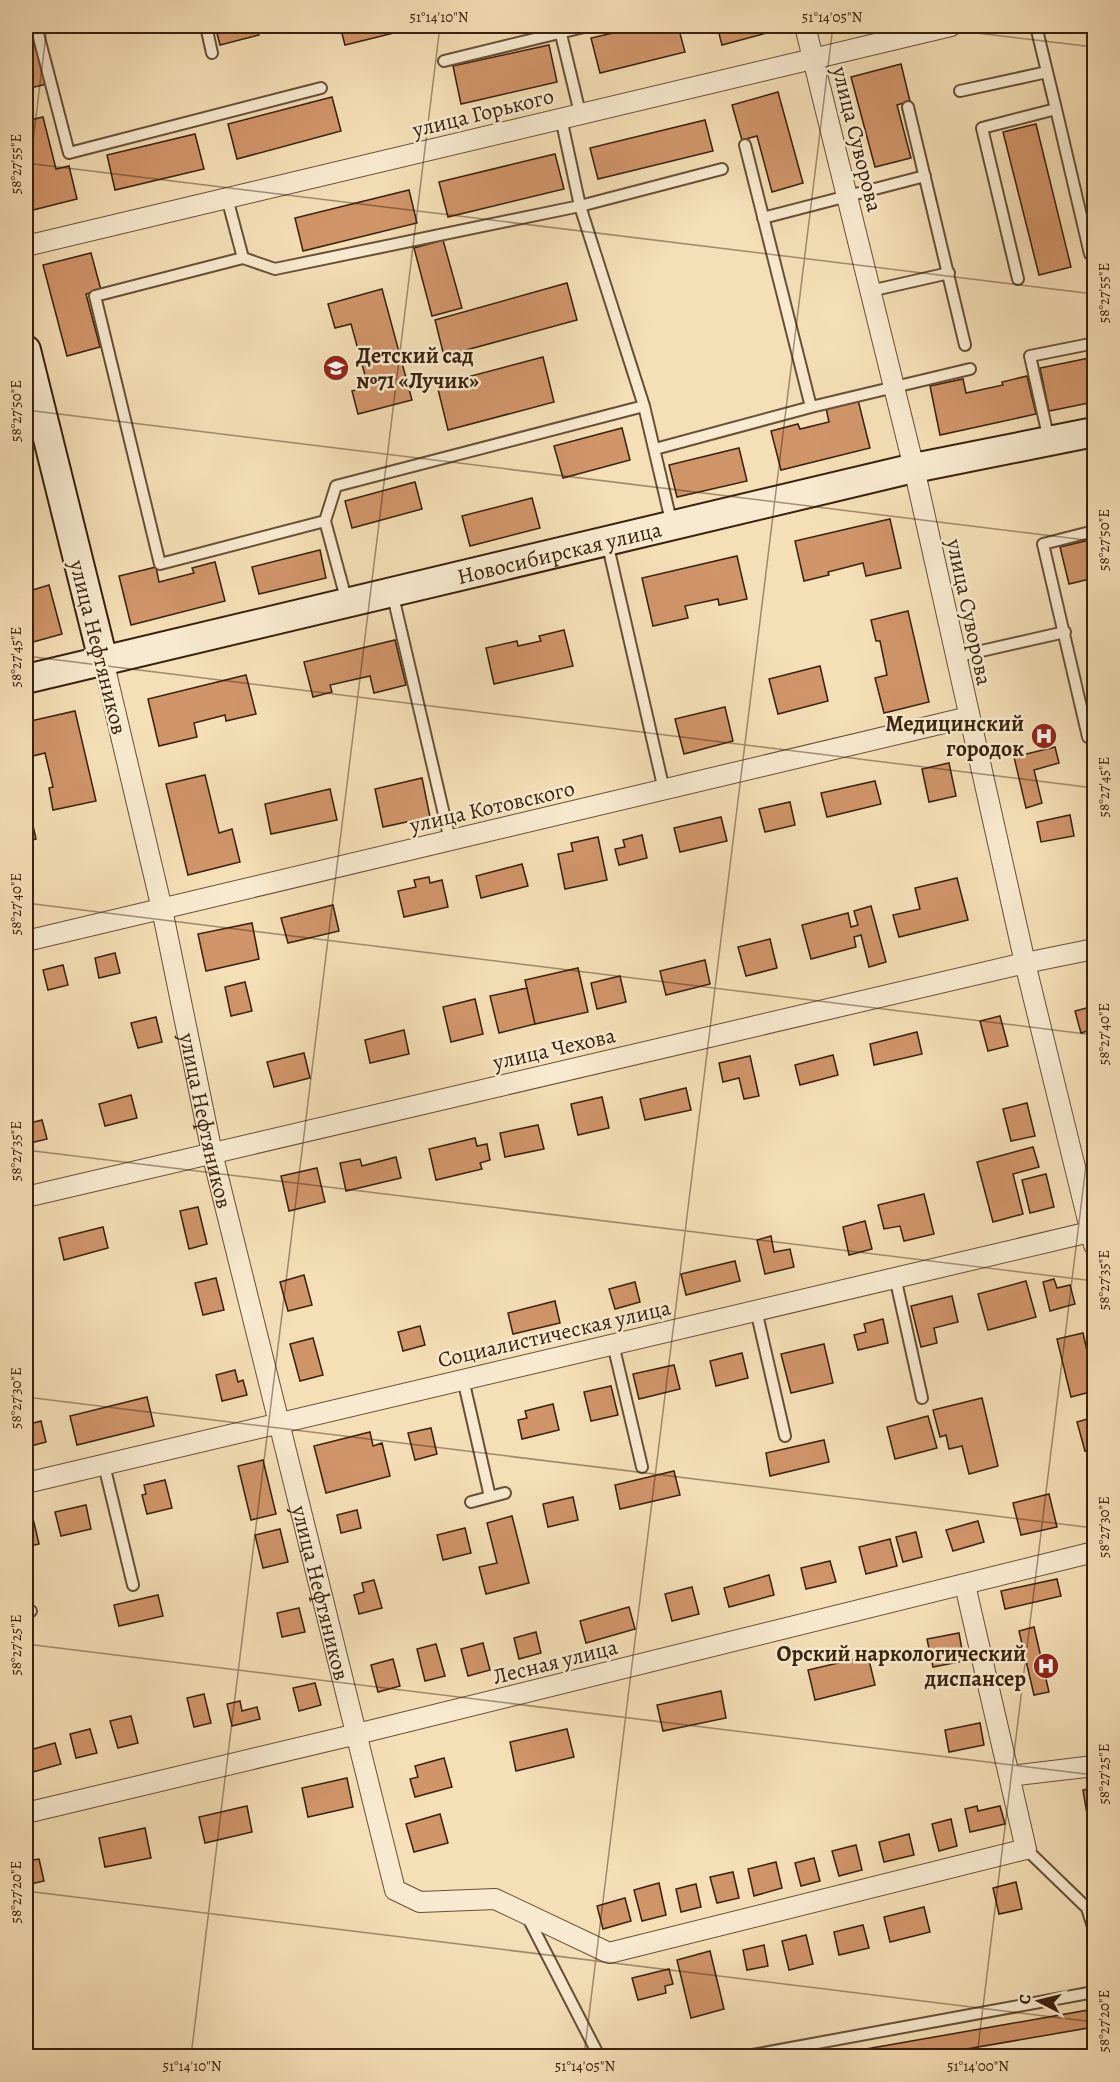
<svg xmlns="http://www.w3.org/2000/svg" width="1120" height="2082" font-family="Alegreya,serif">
	<rect width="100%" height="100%" fill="#f5dfb6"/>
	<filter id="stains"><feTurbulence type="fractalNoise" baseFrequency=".00333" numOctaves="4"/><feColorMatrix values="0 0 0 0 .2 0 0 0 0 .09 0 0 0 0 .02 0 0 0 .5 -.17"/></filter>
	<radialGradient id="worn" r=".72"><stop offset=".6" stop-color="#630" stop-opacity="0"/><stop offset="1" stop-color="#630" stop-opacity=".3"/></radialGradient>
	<path fill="#d1956a" stroke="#38210d" stroke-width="1.5" d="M26,26h7l14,58 -21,5z
		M215,26h42l2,9 -39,10z
		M340,26h69l1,3 -65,16z
		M644,26h34l7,26 -85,21 -9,-35z
		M717,26h55l2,5 -52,14z
		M549,45l8,37 -96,22 -8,-38z
		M901,64l9,37 -13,4 14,53 -36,9 -24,-90z
		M778,92l25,91 -31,9 -15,-56 -15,4 -10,-35z
		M332,97l9,34 -104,28 -9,-35z
		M43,117l13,52 13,-3 8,33 -48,12 -3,-14v-76z
		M705,120l8,31 -115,28 -8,-31z
		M1036,124l35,143 -32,8 -36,-143z
		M195,134l9,35 -89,21 -8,-35z
		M555,154l9,35 -116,28 -9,-35z
		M409,190l8,33 -114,28 -8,-33z
		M443,240l19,68 -30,8 -18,-68z
		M91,253l10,37 -15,4 14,53 -33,9 -24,-91z
		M567,283l10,37 -133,36 -9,-36z
		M382,289l30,111 -54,14 -6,-23 16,-5 -17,-62 -16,4 -7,-24z
		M543,357l11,45 -106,28 -11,-45z
		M1094,357v45l-45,9 -9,-43z
		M1027,376l9,38 -96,21 -10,-49 33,-7 3,14 37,-8 -1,-3z
		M858,400l12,48 -89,22 -10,-39 27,-7 2,5 29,-7 -3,-14z
		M622,428l8,32 -67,18 -9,-32z
		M739,448l8,33 -70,16 -8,-32z
		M415,482l7,27 -70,19 -7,-27z
		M532,498l8,30 -70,18 -8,-30z
		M890,519l11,49 -35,8 -3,-13 -35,9 1,3 -25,6 -9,-40z
		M1094,539v39l-25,6 -9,-37z
		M320,550l6,28 -67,16 -7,-27z
		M737,556l10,43 -28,6 -1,-6 -33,7 3,12 -35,8 -11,-48z
		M215,562l10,39 -94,24 -12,-49 37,-9 3,15 35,-9 -2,-5z
		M49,585l13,49 -36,10v-52z
		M908,611l21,91 -45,11 -9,-35 12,-3 -7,-34h-4l-5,-21z
		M564,630l9,36 -79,18 -8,-36 31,-7 1,5 23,-5 -2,-5z
		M395,640l11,45 -32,8 -4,-17 -40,9 2,7 -19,5 -9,-35z
		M820,666l8,35 -50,13 -9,-35z
		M246,675l10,39 -30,7 -1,-6 -31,8 3,14 -38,9 -11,-47z
		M725,707l8,34 -49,13 -9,-35z
		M75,711l21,90 -43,9 -4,-22 4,-1 -8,-34 -12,3 -7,-34z
		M1055,747l4,16 -25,7 8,33 -16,5 -12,-51z
		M949,763l7,33 -27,6 -7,-33z
		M205,775l14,58 13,-4 8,33 -52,13 -22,-91z
		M422,778l8,39 -47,10 -8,-38z
		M875,781l6,23 -54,13 -6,-24z
		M330,789l7,31 -66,14 -6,-30z
		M790,802l5,23 -30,7 -6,-23z
		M30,812l6,27 -10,3v-29z
		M1070,815l4,21 -33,6 -4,-20z
		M721,817l6,24 -47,11 -6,-24z
		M642,835l5,23 -28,7 -4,-16 10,-2 -2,-7z
		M598,837l9,43 -42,9 -7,-35 15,-3 -2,-8z
		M522,864l6,22 -47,12 -5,-22z
		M429,877l1,6 12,-3 6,27 -44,10 -6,-26 18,-4 -2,-7z
		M957,878l11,42 -69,17 -6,-22 27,-6 -5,-21z
		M333,905l6,26 -51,12 -7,-25z
		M871,906l15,56 -17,5 -8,-32 -7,2 2,10 -45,12 -9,-34 46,-12 3,14 7,-2 -4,-14z
		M252,923l7,36 -53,12 -8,-37z
		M770,939l7,29 -31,8 -8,-29z
		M115,953l5,20 -21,5 -4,-20z
		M705,960l5,24 -44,11 -6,-24z
		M63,965l5,20 -20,5 -5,-20z
		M578,968l10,44 -53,12 -10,-44z
		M620,976l6,26 -29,7 -6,-26z
		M245,982l7,29 -21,5 -6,-29z
		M527,988l8,36 -36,9 -9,-37z
		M475,999l8,35 -32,8 -8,-35z
		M1094,1006v23l-13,4 -6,-22z
		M1000,1016l8,30 -20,5 -8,-30z
		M156,1017l6,25 -24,6 -7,-25z
		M404,1030l5,24 -39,9 -5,-23z
		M917,1032l5,22 -48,11 -4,-21z
		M304,1053l6,25 -36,9 -7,-25z
		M833,1055l5,20 -38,10 -5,-20z
		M750,1056l9,40 -15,3 -5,-21 -16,4 -4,-19z
		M686,1088l5,22 -46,10 -5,-21z
		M131,1095l6,23 -32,8 -6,-22z
		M602,1097l7,31 -31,7 -7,-31z
		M1027,1103l8,33 -24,5 -8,-32z
		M42,1120l5,19 -21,5v-20z
		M538,1125l6,24 -39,8 -5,-24z
		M475,1138l2,8 10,-2 3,16 -10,3 2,6 -46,11 -7,-31z
		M1033,1147l6,20 -26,7 10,40 -30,8 -16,-60z
		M396,1157l5,21 -55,13 -6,-28 20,-4 2,7z
		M317,1168l8,34 -36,9 -8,-35z
		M1046,1174l8,33 -24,6 -8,-33z
		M924,1194l10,40 -30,7 -4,-15 -16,3 -6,-24z
		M198,1207l9,37 -18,5 -9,-38z
		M865,1221l7,28 -23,6 -6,-28z
		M103,1227l5,21 -44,12 -5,-22z
		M771,1236l3,16 16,-3 4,18 -29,7 -8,-34z
		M735,1261l5,20 -54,14 -5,-21z
		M304,1275l8,30 -24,6 -8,-29z
		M216,1278l8,32 -21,5 -8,-32z
		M1054,1279l3,9 13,-3 5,19 -25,7 -7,-29z
		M1026,1281l10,36 -48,13 -10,-36z
		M635,1282l5,20 -25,7 -6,-20z
		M952,1296l6,26 -24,6 3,15 -16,4 -10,-41z
		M555,1301l5,22 -47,11 -5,-21z
		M883,1319l5,24 -30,7 -4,-15 12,-3 -2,-8z
		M420,1326l5,19 -22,6 -5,-19z
		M1083,1333l11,48v10l-23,6 -14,-58z
		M313,1338l10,37 -23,6 -10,-37z
		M824,1344l9,39 -42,10 -10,-39z
		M742,1353l6,25 -32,8 -6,-25z
		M674,1365l6,24 -41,10 -6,-25z
		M235,1370l3,12 5,-2 4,15 -25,6 -6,-26z
		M611,1386l7,29 -27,6 -7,-29z
		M147,1397l7,29 -77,19 -7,-29z
		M982,1398l16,68 -29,8 -7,-28 -13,3 -3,-14 -6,2 -7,-27z
		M553,1404l6,26 -37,9 -4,-19 9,-2 -2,-7z
		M928,1416l9,32 -42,11 -8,-32z
		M1094,1417v32l-9,2 -8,-29z
		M41,1421l5,21 -19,5 -1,-22z
		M431,1428l6,26 -22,6 -7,-27z
		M370,1432l3,14 9,-3 8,33 -64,17 -12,-47z
		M824,1440l5,22 -59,14 -4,-23z
		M263,1460l13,54 -25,6 -13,-54z
		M674,1471l6,24 -60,14 -5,-24z
		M165,1480l7,28 -25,6 -5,-19 4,-1 -2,-9z
		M1049,1494l8,33 -36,8 -8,-32z
		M573,1497l5,23 -30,7 -5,-23z
		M86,1505l5,24 -30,7 -6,-24z
		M31,1510l8,34 -13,3v-36z
		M357,1510l4,18 -20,5 -4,-18z
		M512,1516l17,67 -43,11 -7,-27 18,-4 -10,-40z
		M978,1521l6,21 -31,9 -7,-21z
		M465,1528l6,25 -28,7 -6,-25z
		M280,1529l8,33 -25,6 -8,-33z
		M916,1532l6,25 -19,5 -7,-25z
		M890,1539l7,27 -31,8 -7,-27z
		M830,1561l6,21 -30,7 -5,-21z
		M769,1575l5,20 -45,12 -5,-19z
		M1057,1579l4,17 -56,13 -4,-18z
		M374,1580l8,28 -23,6 -5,-19 10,-3 -2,-9z
		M692,1587l7,27 -27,7 -7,-27z
		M158,1595l5,21 -44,10 -5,-21z
		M629,1607l6,22 -49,14 -6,-22z
		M299,1608l6,24 -23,5 -5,-24z
		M1034,1627l15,65 -15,3 -15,-64z
		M536,1632l5,21 -22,6 -5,-21z
		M959,1633l5,28 -31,6 -6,-28z
		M483,1643l7,27 -22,6 -7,-27z
		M436,1644l9,32 -20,5 -8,-32z
		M868,1656l7,29 -60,15 -7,-30z
		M393,1659l7,27 -22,6 -7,-27z
		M315,1683l6,22 -22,6 -6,-23z
		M721,1691l5,27 -63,13 -6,-26z
		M204,1694l7,29 -17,4 -7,-29z
		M240,1701l2,10 15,-4 3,12 -28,7 -5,-22z
		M131,1716l7,27 -20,5 -8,-27z
		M980,1723l4,22 -35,7 -4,-22z
		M90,1729l7,24 -21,5 -6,-24z
		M567,1729l7,28 -58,14 -6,-29z
		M55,1743l6,21 -35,10v-23z
		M444,1758l8,29 -37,10 -5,-18 8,-2 -3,-11z
		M347,1778l6,29 -45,10 -6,-29z
		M1094,1788v25l-7,1 -4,-24z
		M247,1806l5,26 -47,11 -6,-26z
		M977,1806l1,5 22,-5 5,18 -35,8 -5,-23z
		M440,1814l8,29 -34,9 -8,-28z
		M951,1819l6,27 -18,5 -7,-27z
		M145,1828l6,30 -46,9 -6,-29z
		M909,1834l5,21 -30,7 -5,-20z
		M856,1845l6,25 -23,6 -7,-25z
		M814,1858l6,23 -19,5 -6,-23z
		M39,1859l5,22 -18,4v-24z
		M776,1862l6,26 -28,8 -6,-27z
		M733,1872l6,26 -22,5 -7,-26z
		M1016,1882l6,27 -23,5 -6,-26z
		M659,1883l7,32 -24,6 -8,-31z
		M696,1884l5,23 -20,5 -5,-23z
		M625,1898l6,23 -28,8 -6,-23z
		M924,1907l6,25 -40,10 -6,-25z
		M863,1925l6,23 -30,7 -5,-23z
		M806,1935l7,29 -24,6 -7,-29z
		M764,1945l4,21 -21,4 -4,-20z
		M710,1951l14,58 -33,9 -14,-58z
		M669,1969l4,15 -8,2 1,7 -28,7 -6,-22z
		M1094,2009v18l-168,29h-100z"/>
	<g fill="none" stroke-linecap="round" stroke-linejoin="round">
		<g stroke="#675037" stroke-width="14">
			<path id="lane" d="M36,26l33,127 252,-65
				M206,26l6,27
				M559,26l21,87
				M1036,26l20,83
				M444,61l144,-35
				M960,91l87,-19
				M908,107l57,238
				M561,118l19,88 64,200 28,119
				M745,145l66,262
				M227,198l16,60 -148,38 65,268 165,-43 11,-35 308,-80
				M763,218l162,-42
				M243,258l32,11 305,-63 142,-37
				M1018,279l-36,-151 74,-19 34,145
				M870,291l79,-18
				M1049,440l-19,-84 60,-12
				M655,449l156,-42 159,-38
				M325,521l22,81
				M1094,531l-51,13 45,193 6,-3
				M607,542l57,248
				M392,592l58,248
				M955,657l110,-25
				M895,1277l27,121
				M756,1310l29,126
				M613,1344l29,123
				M463,1379l27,118
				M104,1465l29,120
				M471,1502l34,-9
				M26,1612l5,-1
				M1026,1849l61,59 7,22
				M527,1916l72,140
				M747,2056l347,-64"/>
		</g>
		<g stroke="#675037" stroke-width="22">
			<g id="street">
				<path d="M805,26l109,442 111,495 69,282"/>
				<path d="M26,246l925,-220"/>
				<path id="s1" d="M103,660l59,249 50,244 183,737 25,12 75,-3 114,54 417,-104 -61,-264"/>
				<path d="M26,941l943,-224"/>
				<path d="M26,1197l999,-234 69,-14"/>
				<path d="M26,1483l1068,-252"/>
				<path d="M1010,1776l84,-10"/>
				<path d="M26,1813l331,-79 737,-182"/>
			</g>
		</g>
		<g stroke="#38210d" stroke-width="32">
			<g id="secondary">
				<path d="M26,350l77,310"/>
				<path id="s2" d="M26,679l888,-211 180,-36"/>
			</g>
		</g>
		<use href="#lane" stroke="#f8ead0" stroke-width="10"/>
		<use href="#street" stroke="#f8ead0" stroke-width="20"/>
		<use href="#secondary" stroke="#f8ead0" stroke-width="28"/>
	</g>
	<path fill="none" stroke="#38210d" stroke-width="1.5" stroke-opacity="0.45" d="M918,26l176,21M26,163l1068,131M26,199l21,-173M26,410l1068,131M26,656l1068,132M26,903l1068,132M26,1150l1068,131M26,1397l1068,131M26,1644l1068,131M26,1891l1068,131M191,2056l249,-2030M584,2056l249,-2030M977,2056l117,-956"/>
	<defs>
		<g id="school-disc" transform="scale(1.35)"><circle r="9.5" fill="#8f2418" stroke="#f8ead0"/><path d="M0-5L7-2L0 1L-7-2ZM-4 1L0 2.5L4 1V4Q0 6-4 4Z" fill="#fff"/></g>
		<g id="hospital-disc" transform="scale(1.35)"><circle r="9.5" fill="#8f2418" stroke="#f8ead0"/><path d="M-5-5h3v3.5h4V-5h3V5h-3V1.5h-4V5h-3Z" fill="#fff"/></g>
	</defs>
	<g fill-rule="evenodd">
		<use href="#school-disc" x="336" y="368"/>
		<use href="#hospital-disc" x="1044" y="736"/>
		<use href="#hospital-disc" x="1046" y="1666"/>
	</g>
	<g text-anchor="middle" stroke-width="5" stroke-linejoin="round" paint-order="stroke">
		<g font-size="22" fill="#38210d" stroke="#f8ead0">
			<text transform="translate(483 112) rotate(-14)" y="8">улица Горького</text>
			<text transform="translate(858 139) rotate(76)" y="8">улица Суворова</text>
			<text dy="8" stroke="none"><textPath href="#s2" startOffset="548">Новосибирская улица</textPath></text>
			<text transform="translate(970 612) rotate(78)" y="8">улица Суворова</text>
			<text transform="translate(99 647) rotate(76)" y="8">улица Нефтяников</text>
			<text transform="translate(492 806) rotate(-13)" y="8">улица Котовского</text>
			<text transform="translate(554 1048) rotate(-13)" y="8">улица Чехова</text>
			<text dy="8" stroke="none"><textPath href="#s1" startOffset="472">улица Нефтяников</textPath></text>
			<text transform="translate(554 1333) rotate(-13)" y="8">Социалистическая улица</text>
			<text dy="8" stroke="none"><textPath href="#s1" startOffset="958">улица Нефтяников</textPath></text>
			<text transform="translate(555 1661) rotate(-14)" y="8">Лесная улица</text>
		</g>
		<g font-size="22" font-weight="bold" fill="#38210d" stroke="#f8ead0" text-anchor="end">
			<text x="356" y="363" text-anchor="start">Детский сад<tspan x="356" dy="25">№71 «Лучик»</tspan></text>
			<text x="1024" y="731">Медицинский<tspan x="1024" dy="25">городок</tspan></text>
			<text x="1026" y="1661">Орский наркологический<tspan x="1026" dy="25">диспансер</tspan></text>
		</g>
	</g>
	<rect width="1120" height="2082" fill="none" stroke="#f5dfb6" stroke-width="66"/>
	<g transform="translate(1039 2001) rotate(277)" stroke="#f8ead0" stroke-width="4.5" paint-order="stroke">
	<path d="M0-4.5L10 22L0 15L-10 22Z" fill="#38210d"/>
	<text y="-9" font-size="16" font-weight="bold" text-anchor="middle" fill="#38210d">С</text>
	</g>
	<rect x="33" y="33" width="1054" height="2016" fill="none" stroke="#38210d" stroke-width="2"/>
	<g font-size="15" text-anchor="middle" fill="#38210d">
		<text x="439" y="22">51°14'10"N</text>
		<text x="832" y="22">51°14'05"N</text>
		<text transform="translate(16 164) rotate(-90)" y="5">58°27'55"E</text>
		<text transform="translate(1104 293) rotate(-90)" y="5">58°27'55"E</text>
		<text transform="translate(16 411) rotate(-90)" y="5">58°27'50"E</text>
		<text transform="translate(1104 540) rotate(-90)" y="5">58°27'50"E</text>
		<text transform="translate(16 657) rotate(-90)" y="5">58°27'45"E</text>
		<text transform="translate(1104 787) rotate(-90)" y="5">58°27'45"E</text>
		<text transform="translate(16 904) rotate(-90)" y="5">58°27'40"E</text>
		<text transform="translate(1104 1034) rotate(-90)" y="5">58°27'40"E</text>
		<text transform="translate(16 1151) rotate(-90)" y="5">58°27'35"E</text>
		<text transform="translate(1104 1280) rotate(-90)" y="5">58°27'35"E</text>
		<text transform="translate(16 1398) rotate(-90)" y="5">58°27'30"E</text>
		<text transform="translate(1104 1527) rotate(-90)" y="5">58°27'30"E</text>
		<text transform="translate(16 1645) rotate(-90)" y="5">58°27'25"E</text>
		<text transform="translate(1104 1774) rotate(-90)" y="5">58°27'25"E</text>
		<text transform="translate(16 1892) rotate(-90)" y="5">58°27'20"E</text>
		<text transform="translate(1104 2021) rotate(-90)" y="5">58°27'20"E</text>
		<text x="192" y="2071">51°14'10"N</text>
		<text x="585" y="2071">51°14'05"N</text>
		<text x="978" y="2071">51°14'00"N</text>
	</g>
	<rect width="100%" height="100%" filter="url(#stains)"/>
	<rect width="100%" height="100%" fill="url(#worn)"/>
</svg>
